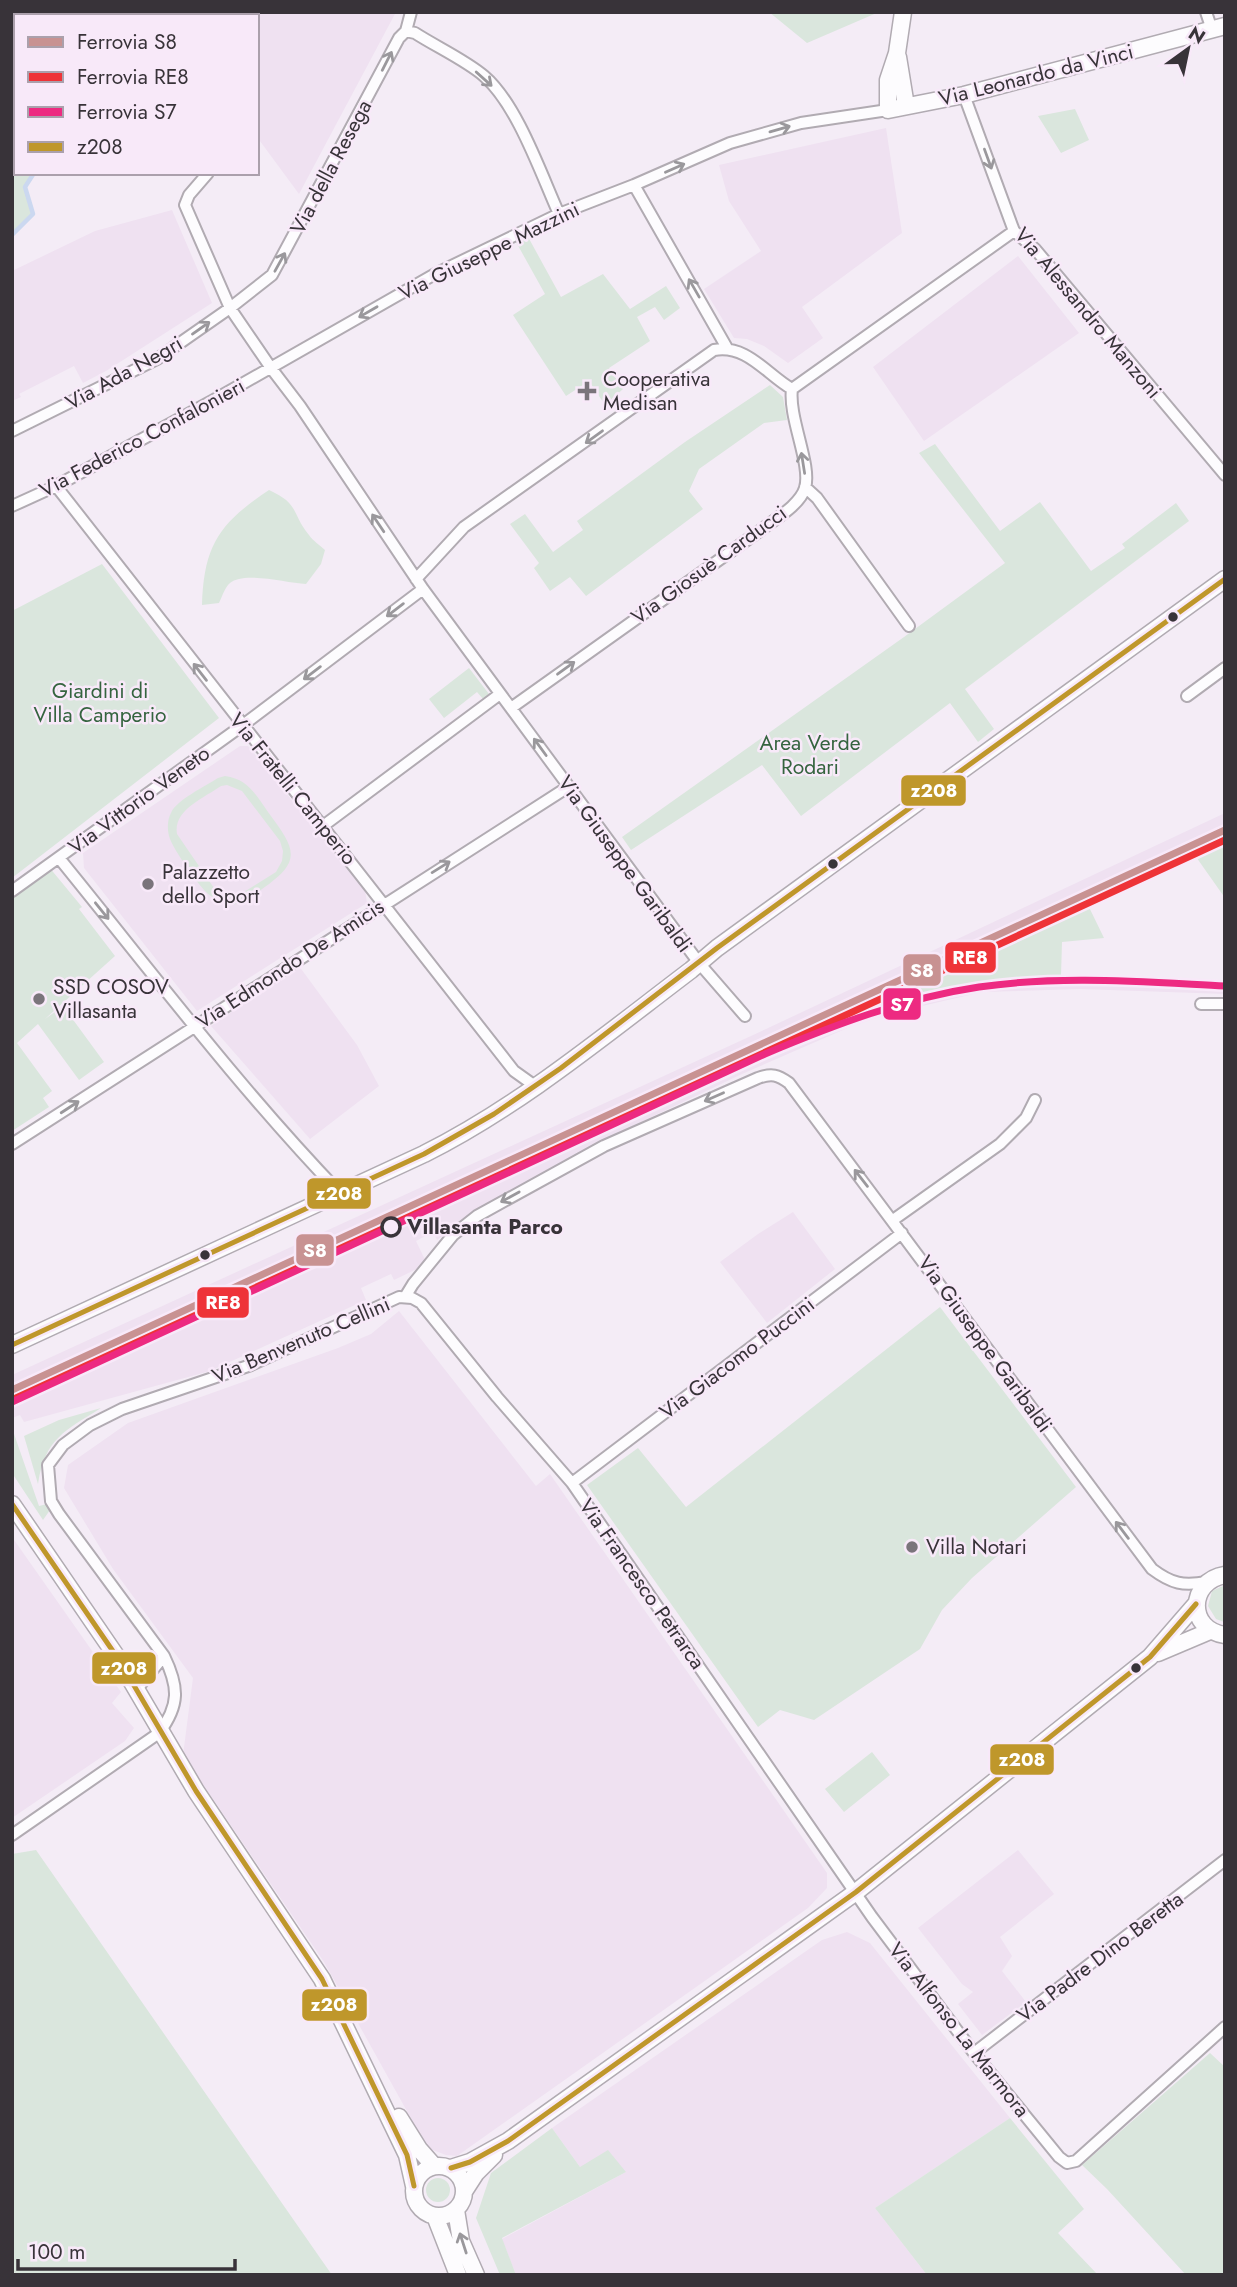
<svg xmlns="http://www.w3.org/2000/svg" width="1237" height="2287" font-family="Jost,sans-serif">
	<rect width="100%" height="100%" fill="#f4ecf6"/>
	<path fill="#efe1f1" d="M231,12h165l-97,182 -42,-57v-121h-25z
		M886,128l16,105 -100,74 21,31 -35,25 -24,-17 -17,-7 -13,-1 -30,-49 57,-38 -32,-50 -10,-36z
		M172,210l40,93 -106,68 -23,12 -9,-17 -55,28 2,3 -9,4v-130l83,-40z
		M1018,256l61,77 -155,108 -51,-74z
		M240,746h8l117,144 2,13 -170,108 -113,-143 -1,-15z
		M1225,813v26l-351,159 56,-6 50,-10 81,-6 164,5v13l-145,-5 -98,3 -90,21 -40,13 -110,48 -141,67 -112,61 -52,38 -4,-8 -17,9 11,23 -33,16 -3,-6 -30,14 5,12 -156,71 -186,51 -4,-7 -8,3v-43l754,-346z
		M299,966l58,79 22,41 -69,53 -99,-113z
		M793,1212l42,57 -68,54 -47,-61 38,-28z
		M399,1311l137,175 14,-12 277,399v15l-19,20 -351,248 -11,-1 -16,-6 -7,-9 -99,-178 -141,-207 10,-77 -80,-109 -49,-81 4,-23 60,-42 210,-75 33,-14z
		M12,1537l109,155 -9,11 22,25 -9,13 -113,77z
		M1018,1850l36,44 -54,43 12,19 -10,15 24,31 -44,33 -24,-31 15,-12 -11,-8 -44,-56z
		M847,1932l23,11 140,175 -135,90 52,67h-411l-14,-36 124,-67 -46,-5 -28,-39 270,-188z"/>
	<path fill="#dae6dd" fill-rule="evenodd" d="M12,12h89l-1,4h-84v157h18l-8,14 7,27 -21,21z
		M769,12h110l-72,31z
		M1075,109l14,31 -28,13 -23,-37z
		M527,235l34,62 42,-23 27,35 36,-23 14,22 -16,12 -9,-13 -18,10 13,24 -41,27 14,21 -18,16 -16,-24 -23,15 -53,-81 32,-21 -29,-52z
		M770,385l13,12 4,23 -23,3 -65,46 -10,22 14,18 -117,87 -16,-19 -20,14 -16,-23 5,-5 -29,-39 15,-10 28,38 30,-22 -6,-9 108,-79z
		M935,444l65,87 40,-29 51,69 34,-23 -3,-4 54,-41 13,18 -224,168 29,40 -16,13 -28,-39 -149,113 -39,-51 -131,85 -9,-13 282,-200 101,-74 -86,-110z
		M269,490c31,14 22,23 40,45 4,6 11,10 16,15l-4,14 -15,20c-20,-1 -62,-13 -76,-1 -5,4 -8,14 -11,20l-17,2c2,-61 18,-82 67,-115z
		M102,564l117,154 -207,160v-267z
		M469,668l20,26 -6,5 -6,-7 -33,26 -15,-19z
		M225,776c23,3 31,19 43,36 30,40 34,50 -10,80 -9,7 -16,14 -28,12 -8,-2 -18,-6 -24,-12 -9,-9 -32,-42 -36,-53 -3,-8 -3,-19 1,-26 5,-13 35,-27 47,-35zM227,785l15,6 38,50 3,10 -1,10 -6,11 -40,25 -15,-4 -7,-5 -37,-54c-4,-24 27,-36 44,-48z
		M1225,839v59l-31,-44z
		M49,867l33,40 -3,2 36,47 -70,63 18,-13 41,56 -25,18 -41,-56 -21,19 35,48 -9,7 6,9 -37,24v-235z
		M1087,903l17,35 -42,4 -1,34 -81,6 -102,23 -4,-7z
		M940,1307l136,180 -104,91 -30,32 -22,39 -106,71 -34,-10 -22,17 -171,-242 51,-37 48,59z
		M101,1408c-36,23 -56,30 -63,76l-14,-48 35,-16z
		M12,1428l27,78 8,-2 3,6 -7,10 -31,-47z
		M1225,1585v37h-1l-8,-3 -8,-13 4,-15z
		M872,1752l18,23 -46,37 -19,-23z
		M36,1850l296,425h-320v-421z
		M1210,2053l15,14v208h-39l-79,-86 -25,-24z
		M1010,2118l74,91 -26,24 40,42h-171l-52,-67z
		M552,2128l28,39 28,-17 18,22 -124,66 14,37h-16l-24,-57 15,-45z
		M426 2190a12 12 0 1 1 24 0a12 12 0 1 1-24 0Z"/>
	<g fill="none" stroke-linecap="round" stroke-linejoin="round">
		<path stroke="#cbd8f0" stroke-width="4.5" d="M100,16l1,-4
			M12,235l21,-21 -8,-27 9,-14"/>
		<g stroke="#b1abb2" stroke-width="14">
			<path id="street" d="M214,12l1,4
				M1206,12l6,18
				M406,31l9,2c20,13 52,28 69,43 33,28 57,98 75,138
				M964,95l50,136 21,18 190,226
				M208,173l-19,22 -4,10 45,103 41,60 29,38 123,183 276,374 46,53
				M634,185l93,163
				M792,389l222,-158
				M12,431l145,-72 73,-51 42,-33 127,-237 7,-7 5,-19
				M56,486l458,585 21,15
				M805,487l12,11 92,128
				M12,506l44,-20 158,-86 221,-126 124,-60 75,-29 96,-42 71,-20 87,-13
				M416,579l48,-52 250,-177c33,-6 52,24 78,39
				M1187,696l38,-28
				M511,708l250,-178c14,-11 39,-25 44,-42 7,-23 -17,-71 -13,-99
				M323,826l177,-132
				M59,858c92,113 180,230 281,335
				M12,891l231,-166 180,-136
				M1201,1004h24
				M12,1144l556,-357
				M893,1220l107,-76 26,-26 9,-18
				M405,1297l8,-13 40,-49 24,-19 127,-70 154,-68c14,-5 20,-3 31,5l363,486c20,15 31,17 55,13
				M572,1483l330,-250
				M164,1656l-105,-142 -8,-13 -3,-36 15,-20 27,-20 32,-16 129,-44 148,-68 13,1 9,5 76,94 75,86 300,434 102,136 85,104 8,6 9,-2 149,-134
				M12,1835l147,-102c21,-28 20,-46 5,-77l-28,34
				M974,2053l251,-193"/>
		</g>
		<g stroke="#b1abb2" stroke-width="19">
			<path id="secondary" d="M903,12l-6,41 -9,27v30l76,-15 261,-69
				M898,57l8,49
				M12,1345l412,-191c96,-48 181,-119 267,-184l26,-22 508,-369
				M12,1504l107,156 77,131 126,188 85,176 7,31
				M1225,1575c-37,6 -38,55 0,60
				M1158,1653l52,-22
				M399,2117l20,32 15,17
				M414 2191a25 25 0 1 1 50 0a25 25 0 1 1-50 0Z
				M451,2168l19,-6 38,-21 348,-249 294,-235 46,-53
				M465,2190l11,-17 18,-18
				M456,2210l5,31 15,34
				M435,2216l23,59"/>
		</g>
		<use href="#street" stroke="#fdfcfe" stroke-width="10"/>
		<use href="#secondary" stroke="#fdfcfe" stroke-width="16"/>
		<g stroke="#f8e9f9" stroke-width="10">
			<path id="bus-1" d="M12,1345l412,-191 70,-40 67,-46 156,-120 508,-369
				M12,1504l107,156 77,131 126,188 85,176 7,31
				M451,2168l19,-6 38,-21 348,-249 294,-235 46,-53"/>
		</g>
		<use href="#bus-1" stroke="#bf972b" stroke-width="5"/>
		<g stroke="#f8e9f9" stroke-width="12">
			<path id="rail-1" d="M12,1390l1213,-560"/>
		</g>
		<g stroke="#f8e9f9" stroke-width="12">
			<path id="rail-2" d="M16,1398l1209,-558"/>
		</g>
		<g stroke="#f8e9f9" stroke-width="12">
			<path id="rail-3" d="M12,1402l753,-348c69,-29 140,-56 214,-67 81,-12 164,-5 246,-1"/>
		</g>
		<use href="#rail-1" stroke="#c89292" stroke-width="7"/>
		<use href="#rail-2" stroke="#ee3338" stroke-width="7"/>
		<use href="#rail-3" stroke="#ed2a81" stroke-width="7"/>
	</g>
	<defs><path id="oneway-shaft" d="M-6 0H5M1.5-3L5.5 0L1.5 3" fill="none" stroke-width="1.6" stroke-linecap="round" stroke-linejoin="round" transform="scale(1.75)"/></defs>
	<g stroke="#9a989c">
		<use href="#oneway-shaft" transform="translate(387 61) rotate(-63)"/>
		<use href="#oneway-shaft" transform="translate(484 79) rotate(42)"/>
		<use href="#oneway-shaft" transform="translate(780 129) rotate(-16)"/>
		<use href="#oneway-shaft" transform="translate(988 159) rotate(70)"/>
		<use href="#oneway-shaft" transform="translate(675 168) rotate(-24)"/>
		<use href="#oneway-shaft" transform="translate(280 262) rotate(-61)"/>
		<use href="#oneway-shaft" transform="translate(694 288) rotate(-120)"/>
		<use href="#oneway-shaft" transform="translate(368 312) rotate(150)"/>
		<use href="#oneway-shaft" transform="translate(201 328) rotate(-35)"/>
		<use href="#oneway-shaft" transform="translate(594 437) rotate(144)"/>
		<use href="#oneway-shaft" transform="translate(803 463) rotate(-99)"/>
		<use href="#oneway-shaft" transform="translate(378 523) rotate(-124)"/>
		<use href="#oneway-shaft" transform="translate(395 610) rotate(143)"/>
		<use href="#oneway-shaft" transform="translate(566 668) rotate(-36)"/>
		<use href="#oneway-shaft" transform="translate(200 672) rotate(-128)"/>
		<use href="#oneway-shaft" transform="translate(312 673) rotate(143)"/>
		<use href="#oneway-shaft" transform="translate(540 747) rotate(-126)"/>
		<use href="#oneway-shaft" transform="translate(441 867) rotate(-32)"/>
		<use href="#oneway-shaft" transform="translate(102 911) rotate(51)"/>
		<use href="#oneway-shaft" transform="translate(714 1097) rotate(156)"/>
		<use href="#oneway-shaft" transform="translate(70 1107) rotate(-33)"/>
		<use href="#oneway-shaft" transform="translate(861 1178) rotate(-128)"/>
		<use href="#oneway-shaft" transform="translate(510 1197) rotate(151)"/>
		<use href="#oneway-shaft" transform="translate(1122 1530) rotate(-127)"/>
		<use href="#oneway-shaft" transform="translate(463 2243) rotate(-108)"/>
	</g>
	<g fill="#7a747b" stroke="#f8e9f9" stroke-width="2.5">
		<path d="M583.5 380.5h7v7h7v7h-7v7h-7v-7h-7v-7h7z"/>
		<circle cx="148" cy="884" r="7"/>
		<circle cx="39" cy="999" r="7"/>
		<circle cx="912" cy="1547" r="7"/>
	</g>
	<g fill="#383339" stroke="#f8e9f9" stroke-width="2.5">
		<circle cx="1173" cy="617" r="6"/>
		<circle cx="833" cy="864" r="6"/>
		<circle cx="205" cy="1255" r="6"/>
		<circle cx="1136" cy="1668" r="6"/>
	</g>
	<circle fill="#f8e9f9" stroke="#383339" stroke-width="3.5" cx="391" cy="1227" r="9"/>
	<g text-anchor="middle" stroke-width="5" stroke-linejoin="round" paint-order="stroke">
		<g font-size="21" fill="#383339" stroke="#f8e9f9">
			<text transform="translate(1036 75) rotate(-14)" y="7">Via Leonardo da Vinci</text>
			<text transform="translate(331 167) rotate(-62)" y="7">Via della Resega</text>
			<text transform="translate(489 251) rotate(-26)" y="7">Via Giuseppe Mazzini</text>
			<text transform="translate(1088 313) rotate(50)" y="7">Via Alessandro Manzoni</text>
			<text transform="translate(124 373) rotate(-29)" y="7">Via Ada Negri</text>
			<text transform="translate(142 438) rotate(-28)" y="7">Via Federico Confalonieri</text>
			<text transform="translate(709 565) rotate(-36)" y="7">Via Giosuè Carducci</text>
			<text transform="translate(293 789) rotate(51)" y="7">Via Fratelli Camperio</text>
			<text transform="translate(139 800) rotate(-36)" y="7">Via Vittorio Veneto</text>
			<text transform="translate(625 864) rotate(54)" y="7">Via Giuseppe Garibaldi</text>
			<text transform="translate(290 964) rotate(-33)" y="7">Via Edmondo De Amicis</text>
			<text transform="translate(301 1340) rotate(-23)" y="7">Via Benvenuto Cellini</text>
			<text transform="translate(985 1344) rotate(54)" y="7">Via Giuseppe Garibaldi</text>
			<text transform="translate(737 1358) rotate(-37)" y="7">Via Giacomo Puccini</text>
			<text transform="translate(642 1584) rotate(55)" y="7">Via Francesco Petrarca</text>
			<text transform="translate(1100 1957) rotate(-37)" y="7">Via Padre Dino Beretta</text>
			<text transform="translate(959 2030) rotate(52)" y="7">Via Alfonso La Marmora</text>
		</g>
		<g font-size="21" fill="#383339" stroke="#f8e9f9" text-anchor="start">
			<text x="603" y="386">Cooperativa<tspan x="603" dy="24">Medisan</tspan></text>
			<text x="162" y="879">Palazzetto<tspan x="162" dy="24">dello Sport</tspan></text>
			<text x="53" y="994">SSD COSOV<tspan x="53" dy="24">Villasanta</tspan></text>
			<text x="926" y="1554">Villa Notari</text>
		</g>
		<g font-size="21" fill="#35643f" stroke="#f8e9f9">
			<text x="100" y="698">Giardini di<tspan x="100" dy="24">Villa Camperio</tspan></text>
			<text x="810" y="750">Area Verde<tspan x="810" dy="24">Rodari</tspan></text>
		</g>
		<g font-size="21" font-weight="bold" fill="#383339" stroke="#f8e9f9" text-anchor="start">
			<text x="407" y="1234">Villasanta Parco</text>
		</g>
	</g>
	<g stroke="#f8e9f9" stroke-width="2.5">
		<rect x="900" y="774" width="67" height="33" rx="7" fill="#bf972b"/>
		<rect x="944" y="941" width="53" height="33" rx="7" fill="#ee3338"/>
		<rect x="902" y="953" width="40" height="34" rx="7" fill="#c89292"/>
		<rect x="882" y="987" width="40" height="34" rx="7" fill="#ed2a81"/>
		<rect x="306" y="1177" width="66" height="33" rx="7" fill="#bf972b"/>
		<rect x="295" y="1233" width="40" height="34" rx="7" fill="#c89292"/>
		<rect x="196" y="1286" width="54" height="33" rx="7" fill="#ee3338"/>
		<rect x="91" y="1651" width="66" height="34" rx="7" fill="#bf972b"/>
		<rect x="989" y="1743" width="66" height="33" rx="7" fill="#bf972b"/>
		<rect x="301" y="1988" width="67" height="34" rx="7" fill="#bf972b"/>
	</g>
	<g font-size="19" text-anchor="middle" font-weight="bold" fill="#fff">
		<text x="934" y="797">z208</text>
		<text x="970" y="964">RE8</text>
		<text x="922" y="977">S8</text>
		<text x="902" y="1011">S7</text>
		<text x="339" y="1200">z208</text>
		<text x="315" y="1257">S8</text>
		<text x="223" y="1309">RE8</text>
		<text x="124" y="1675">z208</text>
		<text x="1022" y="1766">z208</text>
		<text x="334" y="2011">z208</text>
	</g>
	<rect width="1237" height="2287" fill="none" stroke="#383339" stroke-width="28"/>
	<rect x="14" y="14" width="245" height="161" fill="#f8e9f9" stroke="#aba0ac" stroke-width="2"/>
	<rect x="28" y="37" width="35" height="10" fill="#c89292" stroke="#aba0ac" stroke-width="2"/>
	<text x="77" y="49" font-size="21" fill="#383339">Ferrovia S8</text>
	<rect x="28" y="72" width="35" height="10" fill="#ee3338" stroke="#aba0ac" stroke-width="2"/>
	<text x="77" y="84" font-size="21" fill="#383339">Ferrovia RE8</text>
	<rect x="28" y="107" width="35" height="10" fill="#ed2a81" stroke="#aba0ac" stroke-width="2"/>
	<text x="77" y="119" font-size="21" fill="#383339">Ferrovia S7</text>
	<rect x="28" y="142" width="35" height="10" fill="#bf972b" stroke="#aba0ac" stroke-width="2"/>
	<text x="77" y="154" font-size="21" fill="#383339">z208</text>
	<g transform="translate(1188 49) rotate(33)" stroke="#f8e9f9" stroke-width="5" paint-order="stroke">
	<path d="M0-5L12 26L0 18L-12 26Z" fill="#383339"/>
	<text y="-10" font-size="19" font-weight="bold" text-anchor="middle" fill="#383339">N</text>
	</g>
	<path d="M18 2259v10h217v-10" fill="none" stroke="#383339" stroke-width="3.5"/>
	<text x="28" y="2259" font-size="21" fill="#383339" stroke="#f8e9f9" stroke-width="5" paint-order="stroke">100 m</text>
</svg>
